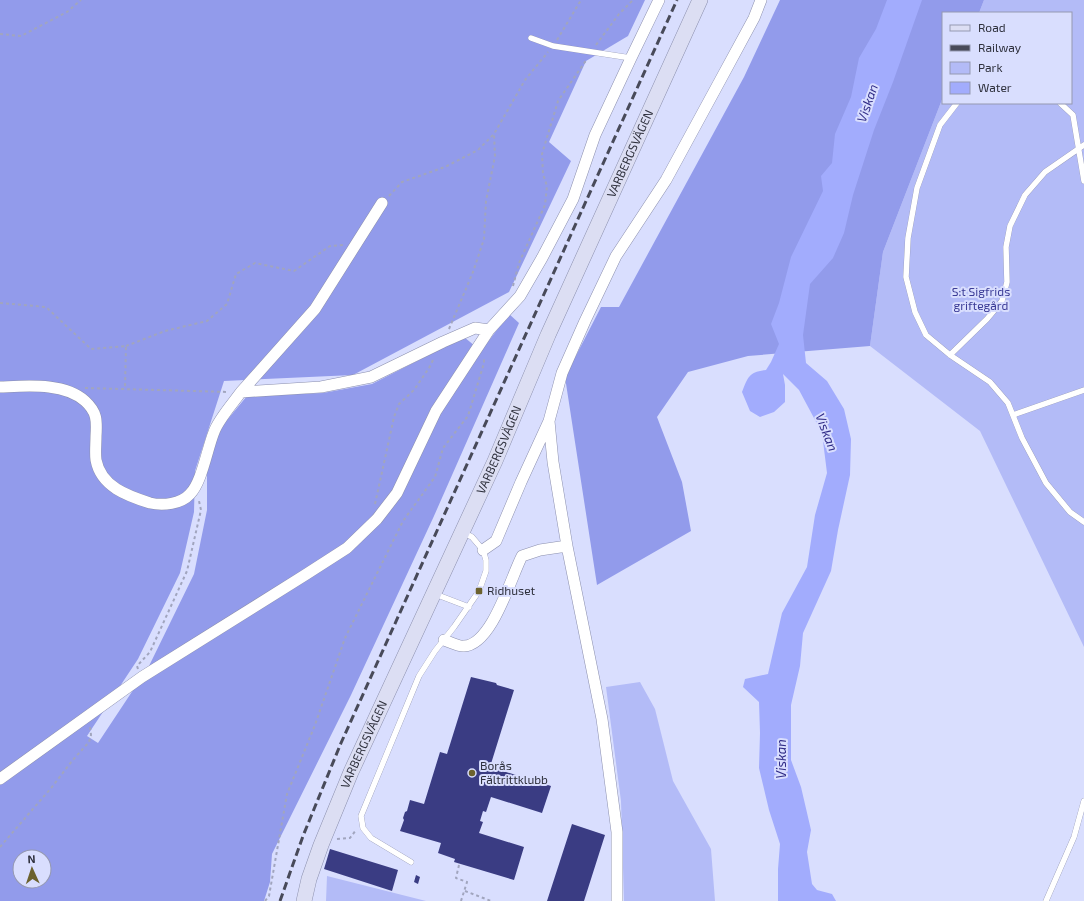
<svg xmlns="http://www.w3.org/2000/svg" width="1084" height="901" font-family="'Exo 2',sans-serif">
	<rect width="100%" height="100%" fill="#d9defe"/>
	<path fill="#b3bbf7" d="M984,0h100v647l-104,-216 -110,-85 13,-94 60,-155v6h128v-90h-92z
		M640,682l15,27 18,72 38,68 4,52h-91l-3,-100 -15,-114z
		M327,876l99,25h-100z"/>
	<path fill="#929beb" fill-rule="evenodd" d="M0,0h645l-17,36 -42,25 -37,81 22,19 -62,131 -156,83 -129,6 -29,90 -1,41 -14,61 -42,86 -51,77 11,7 51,-77 45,-92 13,-64v-45l11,-34 29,-35 76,-3 49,-9 92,-47 17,14 28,-37 10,9 -85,193 -83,179 -79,159 -2,28 -6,19h-264zM20,857h24v24h-24z
		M780,0h204l-5,13h-36v84l-60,155 -13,94 -122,10 -60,16 -31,45 25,65 9,49 -94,54 -32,-208 36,-70h18l125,-230z"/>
	<path fill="#a2acfd" d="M887,0h35l-29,82 -19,48 -21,65 -9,38 -11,25 -23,26 -7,51 3,28 21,18 17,28 7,30 -1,36 -12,55 -7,41 -28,62 -3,33 -9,39v55l10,27 10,43 -4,22 5,32 5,6 15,4 4,7h-58v-32l2,-25 -11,-34 -10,-42 1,-35 -1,-31 -16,-15 2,-8 23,-5 14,-61 25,-46 8,-52 12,-42 -5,-40 -23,-43 -16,-16 2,11v17l-11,10 -14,5 -10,-6 -8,-19c6,-15 7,-20 24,-22l5,-8 8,-18 -8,-20 8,-21 12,-46 32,-66 -2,-15 11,-13 3,-29 16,-37 8,-39 17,-29z"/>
	<path fill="#3a3c83" d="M471,677l25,6 1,2 17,5 -24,77 61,19 -9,27 -51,-16 -5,15 -3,-1 -3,10 3,1 -4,11 45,14 -10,33 -60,-18 1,-3 -17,-6 3,-10 -41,-12 4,-11 -1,-2 2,-6 2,-1 3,-11 14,4 16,-52 7,2z
		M572,824l33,11 -21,66h-37z
		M330,849l68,21 -6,21 -68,-22z
		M416,875l4,2 -2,7 -4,-2z"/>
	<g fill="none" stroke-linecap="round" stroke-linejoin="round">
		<g stroke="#8c90ae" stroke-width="6">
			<path id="service" d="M531,38l22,8 78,12
				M957,103l-17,22 -23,63 -9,50 -2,39 9,35 11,23 24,20 40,27 18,21 14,35 24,45 24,29 14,10
				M1060,103l13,12 11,66
				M950,355l37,-36 15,-18 5,-19 -1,-35 4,-21 15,-31 20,-23 39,-27
				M1013,415l71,-25
				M435,594l34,13
				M411,862l-40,-24 -8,-10 -2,-12 58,-140 16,-25 19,-24 25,-36 7,-20v-11l-3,-10 -11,-13 -10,-5
				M1046,901l28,-64 10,-36"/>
		</g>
		<g stroke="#8c90ae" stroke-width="12">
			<path id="minor" d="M0,387c26,-1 64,-5 85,14 12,11 12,19 11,35 0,8 -1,17 0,24 5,27 32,36 54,43 13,3 31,1 40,-9 12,-12 17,-45 24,-62 4,-12 19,-29 27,-40l80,-5 50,-10 72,-35 32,-14 14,2
				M241,392l74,-83 67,-106
				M567,546l-14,-84 -4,-41 13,-48 23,-52 31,-65 50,-76 56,-103 32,-59 7,-18
				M483,550l13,-9 25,-59 28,-61
				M444,640c6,2 15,7 20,6 28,-1 47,-69 58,-90l18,-6 27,-4 35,173 15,113v69
				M0,779l142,-102 163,-102 42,-27 30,-29 20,-26 39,-82 53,-81 31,-34 22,-38 31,-59 22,-64 36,-77 28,-58"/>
		</g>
		<g stroke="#8c90ae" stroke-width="16">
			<g id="secondary">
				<path id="s1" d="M304,901l5,-22 12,-34 30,-73 144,-311 53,-126 152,-335"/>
			</g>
		</g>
		<path stroke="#a1a5be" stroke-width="2" stroke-dasharray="3 3" stroke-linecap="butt" d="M0,34l21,2 46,-24 14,-12
			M557,40l24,-40
			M596,45l23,-31 14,-14
			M389,196l13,-14 43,-15 33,-17 16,-16 31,-54 23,-28
			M513,286l6,-23 26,-58 2,-19 -4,-12 -1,-20 16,-53 29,-42
			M0,303l46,4 45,42 35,-3 -1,42
			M449,329l24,-57 11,-33 2,-38 9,-45 -1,-22
			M126,346l39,-15 42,-10 20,-17 9,-30 19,-11 39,8 36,-25 13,-1
			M85,388l143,4
			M375,504l19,-87 5,-13 15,-14 15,-22 5,-10
			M138,669l-1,-3 13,-14 37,-81 14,-61 -2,-9
			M337,839l13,-1 6,-8
			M0,847l52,-60 20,-26 17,-19 2,-7 -1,-8
			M459,865l-3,13 11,4 -6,19
			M465,891l26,10
			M265,901l4,-5 18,-102 28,-69 30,-87 58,-117 32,-44 8,-29 25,-32 16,-53v-5"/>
		<use href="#service" stroke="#fff" stroke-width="5.5"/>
		<use href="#minor" stroke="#fff" stroke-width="11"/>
		<use href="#secondary" stroke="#dcdef3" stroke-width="15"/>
		<path stroke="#484a59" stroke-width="3" stroke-dasharray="8 4" stroke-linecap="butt" d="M280,901l23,-65 38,-93 336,-743"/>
	</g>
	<g fill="#6c622e" stroke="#d9defe" stroke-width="1.5">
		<rect x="475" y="587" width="8" height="8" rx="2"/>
		<circle cx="472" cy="773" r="4"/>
	</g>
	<g text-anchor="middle" stroke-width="4" stroke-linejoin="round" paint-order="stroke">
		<g font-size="12" fill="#2f313d" stroke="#d9defe">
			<text dy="4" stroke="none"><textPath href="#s1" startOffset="816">VARBERGSVÄGEN</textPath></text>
			<text dy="4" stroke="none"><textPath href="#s1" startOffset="492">VARBERGSVÄGEN</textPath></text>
			<text dy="4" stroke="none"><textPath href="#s1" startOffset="168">VARBERGSVÄGEN</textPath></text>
		</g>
		<g font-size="12" fill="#3c3c97" stroke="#d9defe">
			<text x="981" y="296">S:t Sigfrids<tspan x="981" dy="14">griftegård</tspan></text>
		</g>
		<g font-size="12" fill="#2f313d" stroke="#d9defe" text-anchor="start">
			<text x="487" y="595">Ridhuset</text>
			<text x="480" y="770">Borås<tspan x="480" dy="14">Fältrittklubb</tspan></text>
		</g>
		<g font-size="13" font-style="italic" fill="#2f2b86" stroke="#d9defe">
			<text transform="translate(867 103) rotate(-71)" y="5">Viskan</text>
			<text transform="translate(827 432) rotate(69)" y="5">Viskan</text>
			<text transform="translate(781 759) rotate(-90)" y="5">Viskan</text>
		</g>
	</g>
	<rect x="942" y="12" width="130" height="92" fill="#d9defe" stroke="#9599b1"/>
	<rect x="950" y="25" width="20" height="6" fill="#dcdef3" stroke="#9599b1"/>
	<text x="978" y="32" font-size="12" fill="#2f313d">Road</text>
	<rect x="950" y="45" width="20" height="6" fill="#484a59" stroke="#9599b1"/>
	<text x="978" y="52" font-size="12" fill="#2f313d">Railway</text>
	<rect x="950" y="62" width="20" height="12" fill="#b3bbf7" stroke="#9599b1"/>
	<text x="978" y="72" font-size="12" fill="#2f313d">Park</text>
	<rect x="950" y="82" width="20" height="12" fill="#a2acfd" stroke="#9599b1"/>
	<text x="978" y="92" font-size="12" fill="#2f313d">Water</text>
	<g transform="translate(32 869) rotate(357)"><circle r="19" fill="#d9defe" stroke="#9599b1"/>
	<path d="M0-3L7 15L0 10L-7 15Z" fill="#6c622e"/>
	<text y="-6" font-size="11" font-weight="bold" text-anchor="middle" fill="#2f313d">N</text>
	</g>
</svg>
